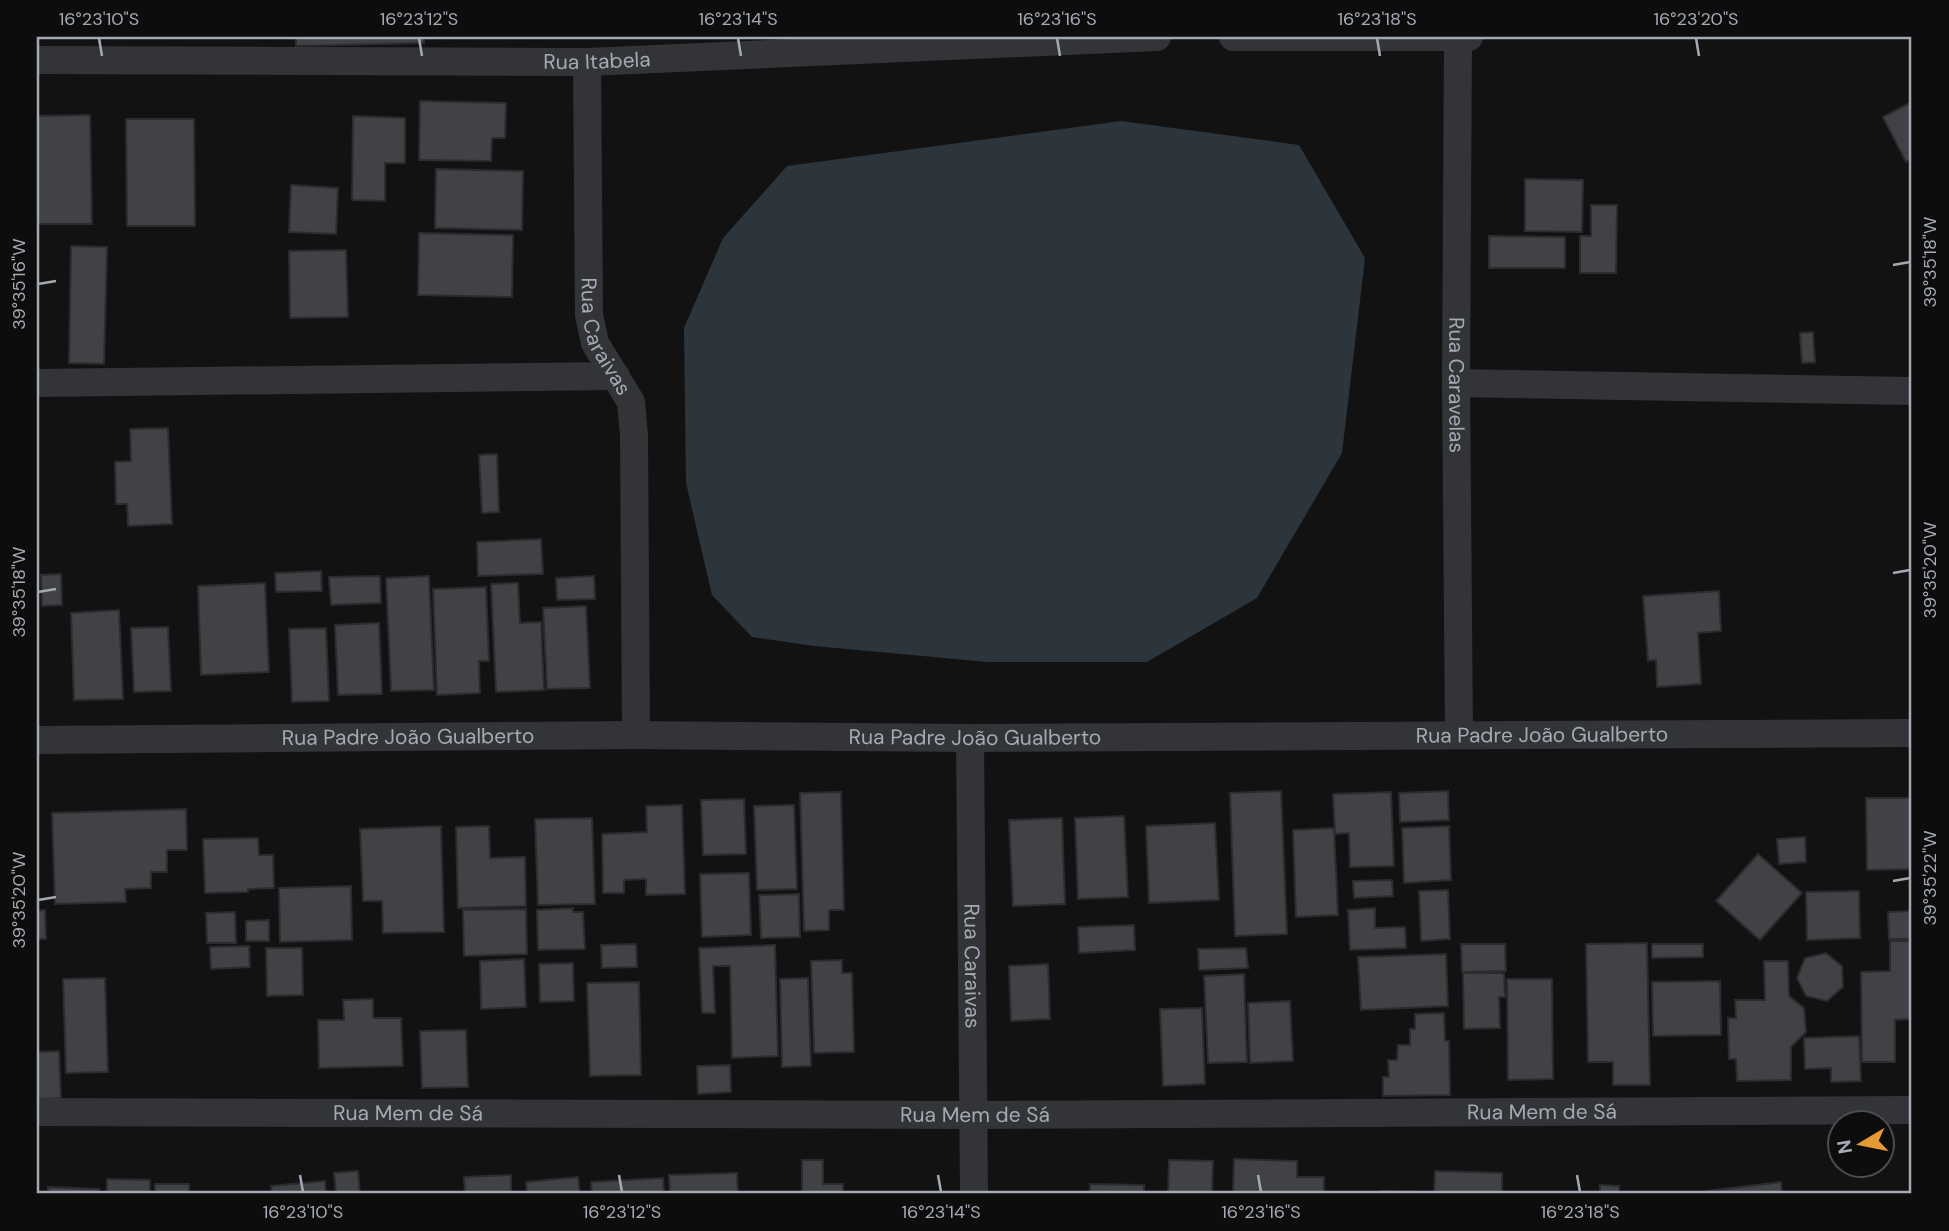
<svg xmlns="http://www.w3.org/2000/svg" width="1949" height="1231" font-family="'DM Sans',sans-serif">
	<rect width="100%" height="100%" fill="#121213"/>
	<path fill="#2c353b" d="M1121,121l178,24 66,113 -23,195 -85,145 -110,64h-159l-174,-16 -62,-9 -40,-42 -26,-112 -2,-155 39,-90 64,-72z"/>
	<path fill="#414246" stroke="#2c2c2f" stroke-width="2" d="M296,37h128v6l-128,3z
		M420,101l86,2 -1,35h-13l-1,23 -72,-1z
		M1912,102v56l-6,4 -23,-45z
		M90,115l2,109h-55v-108z
		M353,116l52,2v45h-20v38l-33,-1z
		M126,119h68l1,107h-68z
		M436,169l87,2 -1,59 -87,-2z
		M1525,179l58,1 -1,52 -57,-1z
		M291,185l47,3 -2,46 -47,-2z
		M1591,205h26l-1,68h-36v-37h11z
		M419,233l94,2 -1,62 -94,-2z
		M1489,236l76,1v31h-76z
		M71,246l36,1 -3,117 -35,-1z
		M346,250l2,67 -58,1 -1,-67z
		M1813,332l2,30 -13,1 -2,-30z
		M168,428l4,96 -44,2 -1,-22h-11l-1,-42 16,-1 -1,-32z
		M497,454l2,58 -17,1 -3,-58z
		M541,539l2,35 -65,2 -1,-34z
		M321,571l1,20 -46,1 -1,-19z
		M61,574l1,31 -20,1 -1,-31z
		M380,576l1,27 -50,2 -2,-28z
		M429,576l5,114 -43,1 -5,-113z
		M594,576l1,23 -38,1 -1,-22z
		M265,583l4,89 -68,3 -3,-89z
		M518,583l2,40 21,-1 3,68 -48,2 -5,-108z
		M486,587l3,74h-10l1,32 -43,2 -4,-106z
		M1719,591l2,40 -23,2 3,51 -44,3 -1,-27 -8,1 -5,-65z
		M586,606l4,82 -43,1 -4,-81z
		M119,610l4,89 -49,1 -3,-87z
		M379,623l3,71 -44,1 -3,-70z
		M168,627l3,64 -37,1 -3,-64z
		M326,628l3,73 -37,1 -3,-73z
		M1281,791l6,143 -52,2 -5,-143z
		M1448,791l1,29 -49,2 -1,-29z
		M841,792l3,118h-15v20l-25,1 -4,-138z
		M1391,792l3,74 -44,1 -1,-34 -14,1 -2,-40z
		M1866,798h46v71l-45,1z
		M744,799l2,55 -43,1 -2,-55z
		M682,805l3,89 -39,1v-16l-22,1v13h-21l-1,-59 45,-2 -1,-26z
		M794,805l3,84 -40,1 -3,-84z
		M186,809l1,41h-20v22h-16v16l-26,1 1,13 -71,2 -3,-91z
		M1124,816l4,81 -50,2 -3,-81z
		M592,818l3,86 -57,1 -3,-86z
		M1062,818l3,86 -52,2 -4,-86z
		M1215,823l4,77 -70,3 -3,-77z
		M441,826l3,106 -61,1 -1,-32h-19l-3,-72z
		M489,826l1,32 35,-1 1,49 -68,2 -2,-81z
		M1449,826l2,54 -47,3 -2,-55z
		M1334,828l4,87 -42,2 -3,-87z
		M1805,837l1,25 -27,2 -2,-25z
		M258,838l1,17h14l1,33 -26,1v3l-43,1 -2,-54z
		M1758,854l44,39 -42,47 -44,-39z
		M749,873l2,62 -49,2 -2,-63z
		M1392,880l1,16 -39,2 -1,-17z
		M351,886l1,54 -72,2 -1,-54z
		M1448,890l2,49 -29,2 -2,-50z
		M1859,891l1,47 -53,2 -1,-48z
		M799,894l1,43 -39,1 -2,-43z
		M573,908v4h10l2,37 -47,1 -1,-40z
		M1375,908v20l30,-1 1,21 -56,2 -2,-40z
		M526,909l1,45 -63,2 -1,-46z
		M45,910l1,29h-9v-28z
		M1912,911v28h-23l-1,-27z
		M235,912l1,31h-29l-1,-30z
		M269,920v21h-23v-20z
		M1134,925l1,25 -56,3 -1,-26z
		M1890,941h22v78l-17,1v42h-33l-1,-90 29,-1z
		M1647,943l3,142h-37v-23h-25l-2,-118z
		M636,944l1,23 -35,1 -1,-23z
		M1461,944h44l1,27 -44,1z
		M1652,944h51v13l-51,1z
		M775,945l3,111 -46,2 -2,-92h-17l2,47h-13l-3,-65z
		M249,946l1,21 -39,2 -1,-22z
		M266,948h36l1,47 -36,1z
		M1246,948l2,20 -49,2 -1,-21z
		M1826,953l16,13 1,21 -16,14 -21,-5 -9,-18 8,-20z
		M1446,954l2,52 -87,4 -3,-53z
		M524,959l2,48 -45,2 -1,-48z
		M842,960v13h10l2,79 -40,1 -3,-92z
		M1764,961h24l1,35 15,12 2,24 -15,15v33l-54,1 -1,-22h-7l-1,-41h8l-1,-18h30z
		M573,963l1,38 -34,1 -1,-38z
		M1048,964l2,55 -39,2 -2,-55z
		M1463,973h41l1,24h-6l1,31 -36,1z
		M1244,974l3,88 -39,1 -4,-87z
		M105,978l3,94 -42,1 -3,-94z
		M808,978l3,88 -29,1 -2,-88z
		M1507,979h45l1,100 -45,1z
		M1720,981l1,54 -68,1 -1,-54z
		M639,982l2,93 -51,1 -3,-93z
		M373,999v19h28l2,48 -84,2 -1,-48h26l-1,-20z
		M1290,1001l3,60 -43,2 -2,-60z
		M1202,1008l3,76 -42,2 -3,-77z
		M1444,1013l1,28h4l1,54 -67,1v-19h6l-1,-17h9l1,-15h12v-16h5v-15z
		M466,1030l2,57 -46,1 -2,-57z
		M1859,1036l2,45 -30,1v-14l-26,1 -1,-31z
		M59,1051l2,47 -24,1v-47z
		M730,1065l1,27 -33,2 -1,-28z
		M1234,1159l63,2v16h27v17h-91z
		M802,1160h21v24h20v10h-41z
		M1169,1160l44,1 -1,33h-44z
		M358,1171l2,23h-24l-2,-21z
		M1435,1171l67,2v21h-68z
		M737,1173l1,21h-68l-1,-19z
		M511,1175v19h-46l-1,-17z
		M578,1177l2,17h-53l-1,-12z
		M663,1178l1,16h-72l-1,-12z
		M107,1179l43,1v14h-43z
		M325,1181l1,13h-54l-1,-8z
		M1781,1182l1,12h-82v-2z
		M155,1184h34v10h-34z
		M1090,1184l54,1v9h-54z
		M1600,1185l19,1v8h-19z
		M48,1187l51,2v5h-51z
		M1382,1191l49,1v2h-49z"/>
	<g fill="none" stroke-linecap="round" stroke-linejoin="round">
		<g stroke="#333438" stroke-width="28">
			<path d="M1233,37h236"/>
			<path id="s1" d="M1458,37l-2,346 3,351"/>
			<path id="s2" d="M37,60l550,2 570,-25"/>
			<path id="s3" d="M587,62l2,253 6,28 36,59 3,34 2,299"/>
			<path d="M37,383l579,-7"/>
			<path d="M1456,383l456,8"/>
			<path id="s4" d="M970,738l4,456"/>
			<path id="s5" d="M37,740l599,-5 334,3 942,-5"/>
			<path id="s6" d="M37,1112l936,3 939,-5"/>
		</g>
	</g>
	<path fill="none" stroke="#a4aab3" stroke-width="2.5" d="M99,38l3,18M419,38l3,18M738,38l3,18M1057,38l3,18M1377,38l3,18M1696,38l3,18M1893,265l17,-3M38,284l18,-3M1893,573l17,-3M38,592l18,-3M1893,881l17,-3M38,900l18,-3M300,1175l3,17M619,1175l3,17M938,1175l3,17M1258,1175l3,17M1577,1175l3,17"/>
	<g text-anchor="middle" stroke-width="6" stroke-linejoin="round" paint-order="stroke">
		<g font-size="21" fill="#a4aab3" stroke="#0d0d0e">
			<text dy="7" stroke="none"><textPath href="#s2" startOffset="560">Rua Itabela</textPath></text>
			<text dy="7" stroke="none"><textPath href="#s3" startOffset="278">Rua Caraivas</textPath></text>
			<text dy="7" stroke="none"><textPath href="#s1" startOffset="348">Rua Caravelas</textPath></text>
			<text dy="7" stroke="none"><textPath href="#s5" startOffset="1505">Rua Padre João Gualberto</textPath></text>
			<text dy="7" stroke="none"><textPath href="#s5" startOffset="371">Rua Padre João Gualberto</textPath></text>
			<text dy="7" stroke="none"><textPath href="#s5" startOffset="938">Rua Padre João Gualberto</textPath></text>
			<text dy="7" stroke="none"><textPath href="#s4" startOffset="228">Rua Caraivas</textPath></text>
			<text dy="7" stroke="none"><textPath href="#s6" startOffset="1505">Rua Mem de Sá</textPath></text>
			<text dy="7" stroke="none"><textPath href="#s6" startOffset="371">Rua Mem de Sá</textPath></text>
			<text dy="7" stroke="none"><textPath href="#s6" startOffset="938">Rua Mem de Sá</textPath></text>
		</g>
	</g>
	<rect width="1949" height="1231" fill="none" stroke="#0d0d0e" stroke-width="77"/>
	<g transform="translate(1861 1144) rotate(260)"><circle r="33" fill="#0d0d0e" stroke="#494c50" stroke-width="2"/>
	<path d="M0-5L12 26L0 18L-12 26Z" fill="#e59a37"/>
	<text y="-10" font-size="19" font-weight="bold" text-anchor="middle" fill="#a4aab3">N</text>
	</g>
	<rect x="38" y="38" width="1872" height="1154" fill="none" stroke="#a4aab3" stroke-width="2.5"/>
	<g font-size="18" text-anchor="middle" fill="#a4aab3">
		<text x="99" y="25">16°23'10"S</text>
		<text x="419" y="25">16°23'12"S</text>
		<text x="738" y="25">16°23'14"S</text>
		<text x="1057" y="25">16°23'16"S</text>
		<text x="1377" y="25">16°23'18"S</text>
		<text x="1696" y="25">16°23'20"S</text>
		<text transform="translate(1930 262) rotate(-90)" y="6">39°35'18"W</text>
		<text transform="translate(19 284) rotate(-90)" y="6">39°35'16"W</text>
		<text transform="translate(1930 570) rotate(-90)" y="6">39°35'20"W</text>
		<text transform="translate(19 592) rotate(-90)" y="6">39°35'18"W</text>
		<text transform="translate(1930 878) rotate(-90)" y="6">39°35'22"W</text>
		<text transform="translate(19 900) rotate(-90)" y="6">39°35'20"W</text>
		<text x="303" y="1218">16°23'10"S</text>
		<text x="622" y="1218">16°23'12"S</text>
		<text x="941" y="1218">16°23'14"S</text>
		<text x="1261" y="1218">16°23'16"S</text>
		<text x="1580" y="1218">16°23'18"S</text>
	</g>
</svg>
